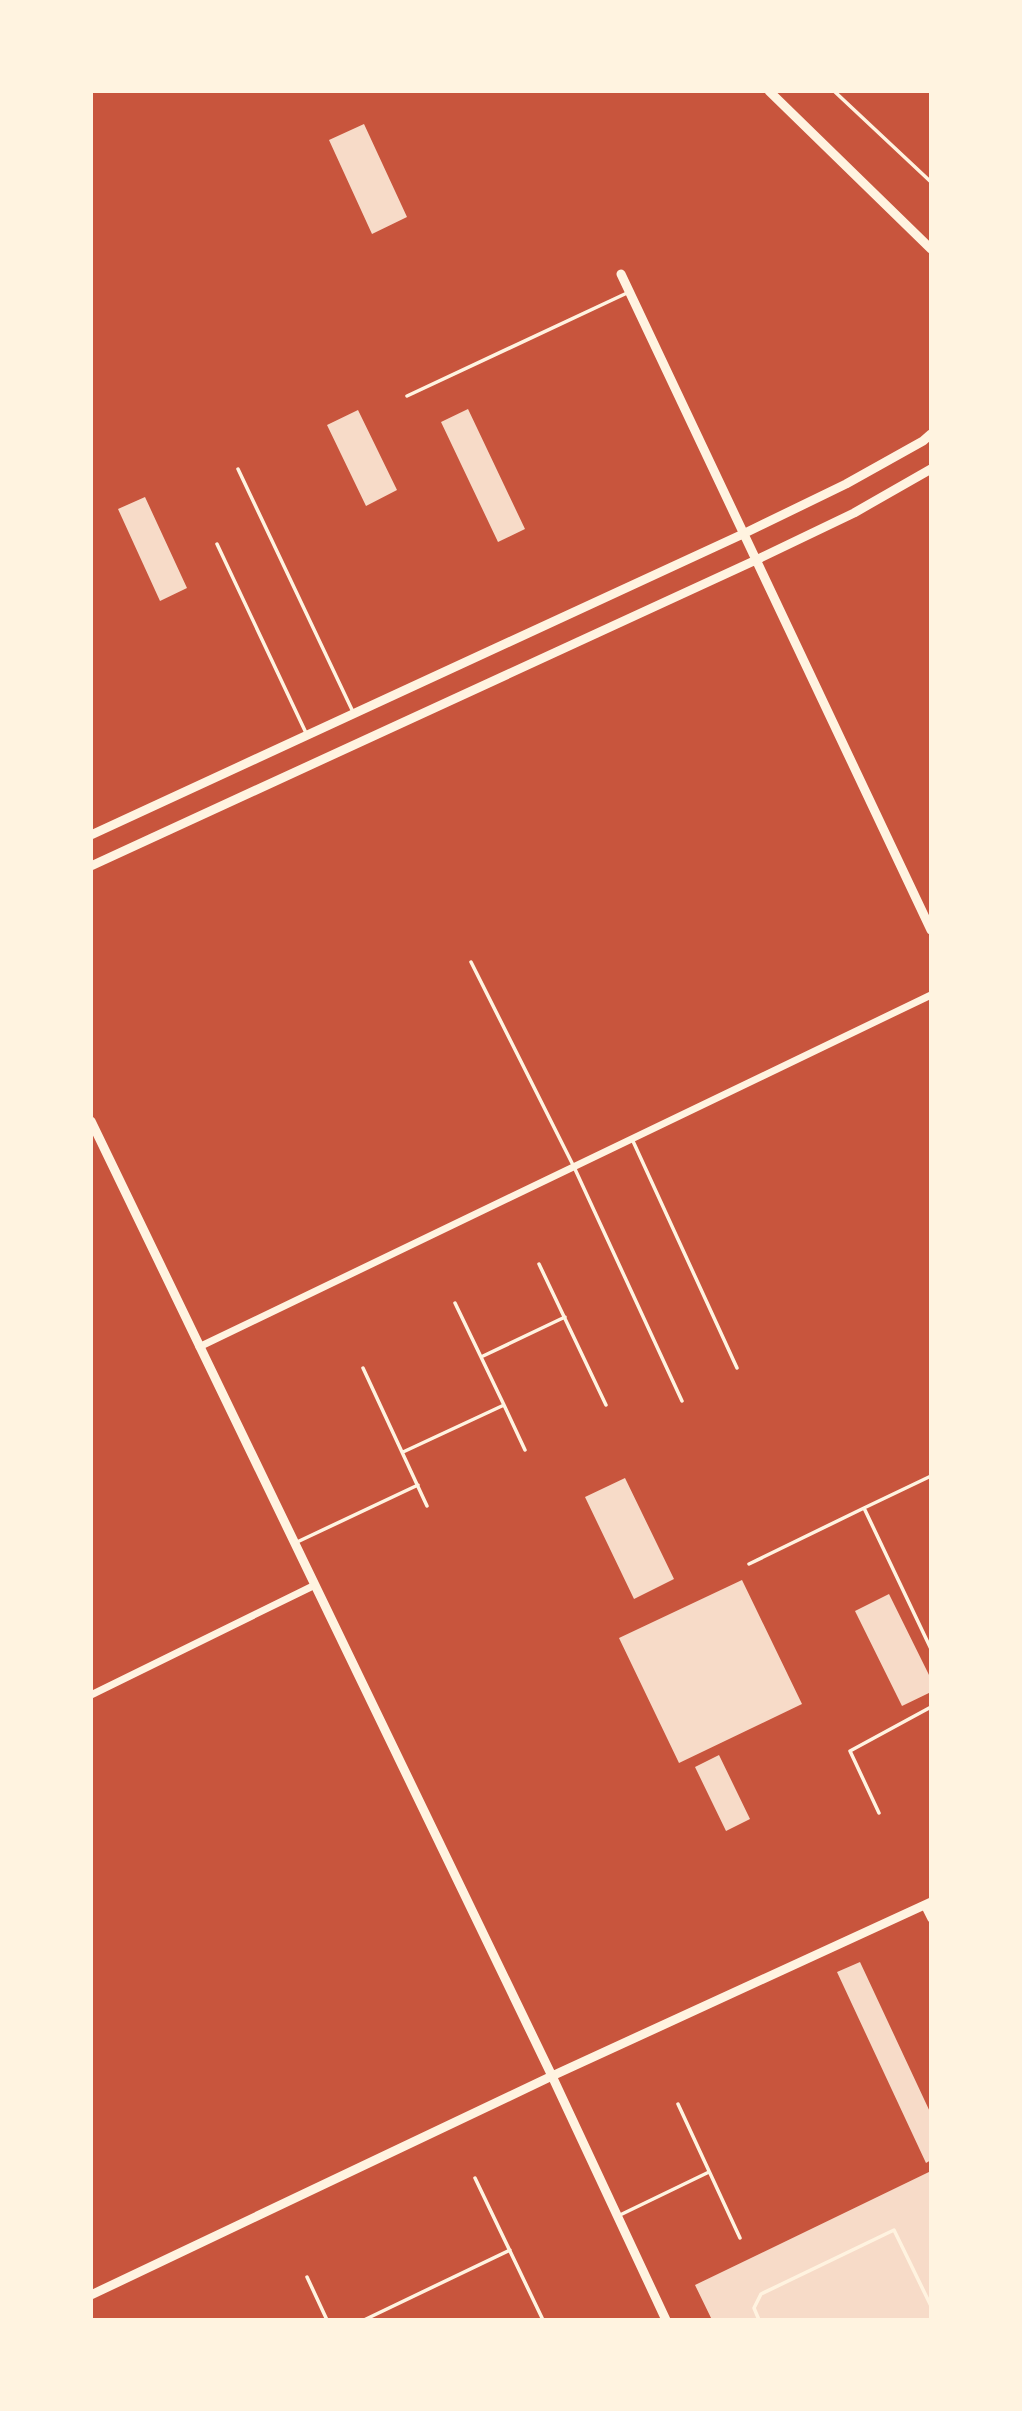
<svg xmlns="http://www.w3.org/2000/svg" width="1022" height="2411" font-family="Ubuntu,sans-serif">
	<rect width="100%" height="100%" fill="#c8553d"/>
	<path fill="#f7dbc8" d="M364,124l43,93 -35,17 -43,-94z
		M468,409l57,120 -27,13 -57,-120z
		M358,410l39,80 -31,16 -39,-81z
		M145,497l42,91 -27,13 -42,-92z
		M625,1478l49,101 -40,20 -49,-102z
		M742,1580l60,124 -123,59 -60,-125z
		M889,1594l42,85v13l-29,14 -47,-95z
		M719,1755l31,64 -24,12 -31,-64z
		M860,1962l71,152v46l-5,3 -89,-191z
		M931,2171v149h-219l-17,-35z"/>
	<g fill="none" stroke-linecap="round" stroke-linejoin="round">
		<path stroke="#fff3e0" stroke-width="3.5" d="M834,91l97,91"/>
		<path stroke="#fff3e0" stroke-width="3.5" d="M407,396l220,-103
			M238,469l116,245
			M217,544l90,191
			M471,962l103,205 108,234
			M632,1139l105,229
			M539,1264l67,141
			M455,1303l26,54
			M363,1368l64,138
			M504,1405l21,45
			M403,1452l101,-47 -23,-48 84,-40
			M931,1476l-67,32 67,141
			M295,1543l123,-58
			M749,1564l115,-56
			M879,1813l-29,-62 81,-44
			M678,2104l62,134
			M475,2178l68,142
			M620,2215l89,-43
			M307,2277l20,43
			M364,2320l146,-70
			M759,2320l-5,-12 7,-14 133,-64 37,76"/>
		<path stroke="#fff3e0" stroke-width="7" d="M199,1347l732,-352
			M91,1695l222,-109
			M924,1905l7,14"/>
		<path stroke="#fff3e0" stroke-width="9" d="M769,91l162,158
			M621,274l310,656
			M91,835l652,-301 103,-50 77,-43 8,-7
			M91,866l665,-306 98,-47 77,-44
			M91,1121l461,955 114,244
			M91,2295l461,-219 379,-174"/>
	</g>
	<rect width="1022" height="2411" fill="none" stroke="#fff3e0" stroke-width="186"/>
</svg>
